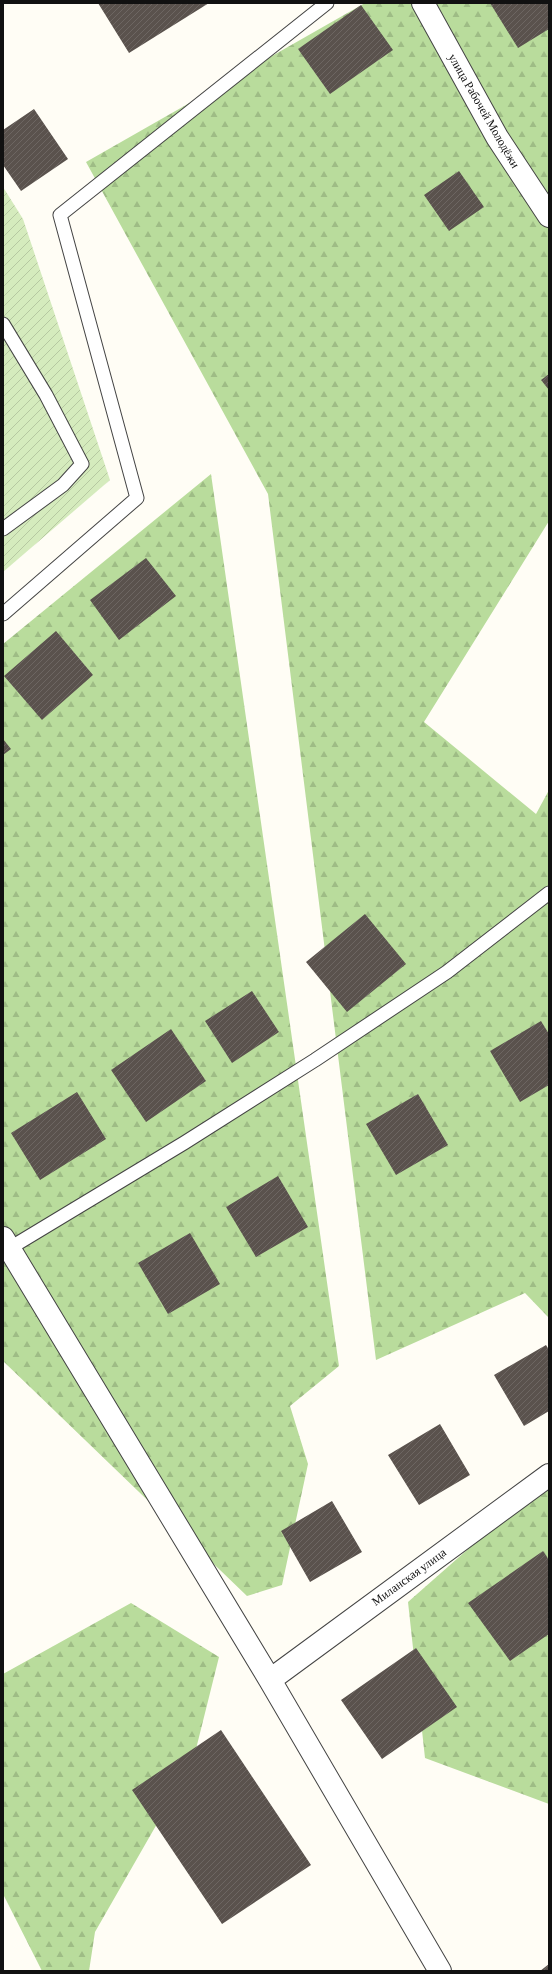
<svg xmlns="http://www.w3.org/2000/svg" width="552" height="1974" font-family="'Crimson Pro',serif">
	<defs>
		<pattern id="forest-firs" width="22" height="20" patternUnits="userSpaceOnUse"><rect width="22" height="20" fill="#b9dc9c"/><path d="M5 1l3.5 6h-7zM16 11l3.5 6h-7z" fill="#9ebc85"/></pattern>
		<pattern id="garden-furrows" width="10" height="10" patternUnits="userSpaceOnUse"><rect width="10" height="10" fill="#d5ebbd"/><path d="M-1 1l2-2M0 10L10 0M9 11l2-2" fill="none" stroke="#b6c8a1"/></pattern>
		<pattern id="building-hatch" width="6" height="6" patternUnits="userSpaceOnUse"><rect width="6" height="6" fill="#5a524d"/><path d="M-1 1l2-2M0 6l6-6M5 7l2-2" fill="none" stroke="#6d6662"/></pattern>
	</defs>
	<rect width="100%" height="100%" fill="#fffdf5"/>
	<path fill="url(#forest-firs)" d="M365,3h184v518l-125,201 112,92 13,-24v528l-24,-25 -149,67 -108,-866 -182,-332z
		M211,474l128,892 -49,40 18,58 -26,121 -35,11 -244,-235v-717z
		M549,1486v318l-124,-46 -17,-156 109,-96z
		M131,1603l88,54 -26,104 -98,171 -6,39h-47l-39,-77v-220z"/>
	<path fill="url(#garden-furrows)" d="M3,187l20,32 87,261 -107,92z"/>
	<path fill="url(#building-hatch)" d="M98,3h111l-80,50z
		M490,3h59v26l-31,19z
		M361,5l32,45 -63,44 -32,-45z
		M34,109l34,50 -47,32 -18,-26v-35z
		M459,171l25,36 -35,24 -25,-36z
		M549,374v16l-8,-10z
		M146,558l30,38 -57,44 -29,-40z
		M56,631l37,44 -51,45 -38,-44z
		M3,739l8,10 -8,6z
		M365,914l41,50 -59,48 -41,-50z
		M252,991l27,41 -47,31 -27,-42z
		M541,1021l8,13v51l-29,17 -30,-51z
		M171,1029l35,52 -60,41 -35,-52z
		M77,1092l29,47 -66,41 -29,-47z
		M418,1094l30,51 -52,30 -30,-51z
		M278,1176l30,51 -52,30 -30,-50z
		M190,1233l30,51 -52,30 -30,-51z
		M546,1345l3,5v61l-25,15 -30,-51z
		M440,1424l30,51 -51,30 -31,-50z
		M332,1501l30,51 -52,30 -29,-51z
		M543,1551l6,9v74l-39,27 -42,-58z
		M416,1648l41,59 -75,52 -41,-59z
		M221,1730l90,135 -89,59 -90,-134z
		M549,1964v7h-9z"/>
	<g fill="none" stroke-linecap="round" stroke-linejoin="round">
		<g stroke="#444" stroke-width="15">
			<path id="lane" d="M3,324l43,71 36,69 -19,21 -60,44
				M3,614l134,-116 -77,-283 267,-212
				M5,1251l179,-108 131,-83 132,-88 102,-79"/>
		</g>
		<g stroke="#444" stroke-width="24">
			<path id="street" d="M423,3l74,134 52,79
				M3,1238l267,442 170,291
				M270,1680l279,-205"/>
		</g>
		<use href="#lane" stroke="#fff" stroke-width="13"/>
		<use href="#street" stroke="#fff" stroke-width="22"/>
	</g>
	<g text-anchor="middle" stroke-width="4" stroke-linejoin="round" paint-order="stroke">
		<g font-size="12" fill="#111" stroke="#fff">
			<text transform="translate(484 111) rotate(60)" y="4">улица Рабочей Молодёжи</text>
			<text transform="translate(409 1577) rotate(-36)" y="4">Миланская улица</text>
		</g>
	</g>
	<rect width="552" height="1974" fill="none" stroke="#111111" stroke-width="8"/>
</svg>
